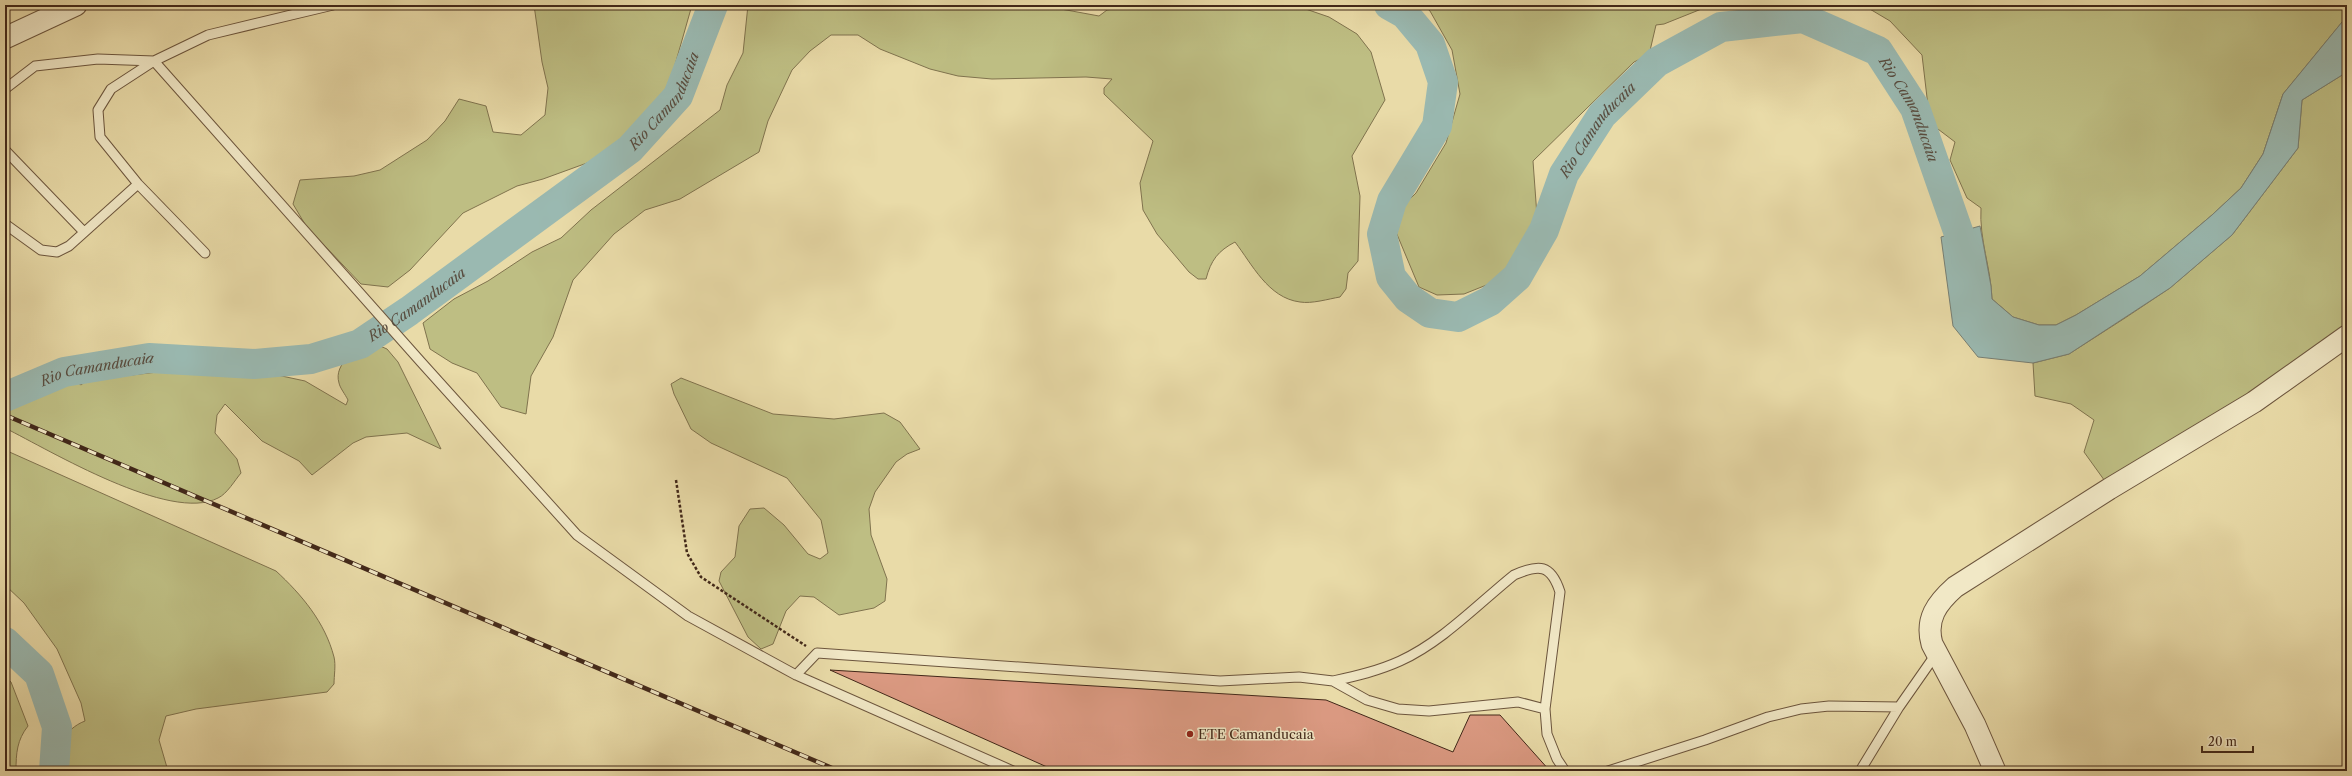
<svg xmlns="http://www.w3.org/2000/svg" width="2352" height="776" font-family="'Libre Caslon Text',serif">
	<rect width="100%" height="100%" fill="#e9dba8"/>
	<filter id="stains"><feTurbulence type="fractalNoise" baseFrequency=".005" numOctaves="4"/><feColorMatrix values="0 0 0 0 .2 0 0 0 0 .09 0 0 0 0 .02 0 0 0 .5 -.17"/></filter>
	<radialGradient id="worn" r=".72"><stop offset=".6" stop-color="#630" stop-opacity="0"/><stop offset="1" stop-color="#630" stop-opacity=".3"/></radialGradient>
	<path fill="#bebe83" stroke="#80734e" d="M534,5h158l-23,81 -14,22 -35,38 -22,13 -55,20 -26,7 -54,27 -53,57 -22,17 -27,-3 -55,-58 -13,-22 7,-24 54,-4 26,-6 47,-30 18,-19 14,-22 27,7 7,26 28,3 24,-20 3,-27 -6,-26z
		M748,5h304l9,4 38,7 8,-6 33,-5h154l35,12 28,17 14,18 14,48 -33,56 8,40 -2,65 -10,12 -2,16 -6,8c-12,2 -28,7 -40,5 -32,-4 -48,-38 -65,-60 -17,9 -24,18 -29,37h-8l-9,-7 -32,-38 -14,-24 -3,-27 13,-42 -49,-47v-6l8,-9 -26,-2 -94,2 -34,-3 -28,-7 -50,-20 -22,-14h-27l-21,16 -18,19 -24,51 -9,31 -79,47 -35,11 -31,24 -41,46 -20,57 -22,39 -5,38 -25,-7 -24,-34 -25,-10 -22,-14 -7,-26 31,-24 34,-18 44,-29 29,-14 30,-28 129,-100 7,-25 16,-32z
		M1423,5h282l-1,3 -40,16 -8,1 -7,30 -15,7 -101,99 5,69 -15,23 -24,27 -35,14 -27,1 -18,-8 -23,-55 3,-22 17,-17 30,-50 14,-49 -8,-44 -22,-39z
		M1753,5h38c-14,8 -25,9 -38,0z
		M1863,5h484v11l-64,78 -20,60 -22,34 -29,27 -72,61 -64,39 -20,10h-17l-26,-8 -21,-18c-1,-31 -13,-60 -11,-91l-14,-10 -17,-38 5,-18 -25,-19 -8,-68 -32,-34z
		M2347,72v258l-240,154 -23,-32 10,-32 -23,-16 -36,-8 -2,-33 36,-9 56,-36 45,-30 62,-53 66,-87 4,-48z
		M373,343l14,6 11,13 43,87 -34,-16 -41,4 -13,6 -41,32 -13,-14 -37,-20 -37,-37 -8,11 -2,18 22,26 4,14c-6,7 -14,21 -23,25 -48,25 -167,-47 -213,-70v-41c16,-12 35,-23 56,-16 7,2 14,10 20,14l13,-11 7,-2 31,3 43,-5 74,-1 56,12 41,24 2,-5c-3,-6 -8,-12 -9,-17 -6,-20 19,-35 34,-40z
		M681,378l92,36 61,5 50,-6 16,9 20,27 -13,5 -11,8 -21,30 -6,17 2,26 16,44 -2,22 -11,7 -35,7 -25,-18 -14,-1 -14,15 -13,33 -12,5 -13,-12 -29,-56 2,-9 14,-15 4,-31 11,-17 14,-1 20,17 24,29 12,5 8,-6 -7,-33 -34,-42 -76,-35 -20,-14 -17,-35 -3,-10z
		M5,450l271,121c25,23 49,51 58,86 2,8 0,19 0,27l-7,8 -131,17 -30,7 -7,24 9,31h-118c5,-21 14,-42 35,-50l-4,-18 -24,-54 -33,-46 -19,-18z
		M5,677l6,5 17,44c-11,14 -12,27 -12,45h-11z"/>
	<path fill="#9ab9b1" stroke="#777f74" d="M2347,16v56l-45,28 -4,48 -66,87 -62,53 -101,66 -36,9 -55,-6 -25,-31 -12,-89 39,-11 11,60 1,13 21,18 26,8h17l20,-10 64,-39 72,-61 29,-27 22,-34 20,-60z"/>
	<g fill="none" stroke-linecap="round" stroke-linejoin="round">
		<g stroke="#9ab9b1" stroke-width="30">
			<path id="s1" d="M1389,5l16,9 25,30 13,38 -6,44 -45,75 -10,33 9,43 17,21 22,15 28,4 32,-16 27,-24 27,-47 20,-56 38,-59 55,-53 64,-35 82,-9 75,33 37,57 51,146 1,18"/>
			<path id="s2" d="M5,397l59,-25 85,-14 105,6 57,-5 49,-15 49,-33 221,-162 48,-53 35,-91"/>
			<path d="M5,642l34,32 18,53 -3,44"/>
		</g>
	</g>
	<path fill="#da9981" stroke="#422819" d="M830,670l496,30 127,52 17,-37h30l50,56h-494z"/>
	<g fill="none" stroke-linecap="round" stroke-linejoin="round">
		<g stroke="#6c553d" stroke-width="11">
			<path id="service" d="M5,89l30,-23 63,-7 56,2 267,301 156,173 111,81 108,59 217,96
				M5,150l79,82
				M5,224l36,26 16,2 12,-6 69,-62
				M205,253l-67,-69 -38,-47 -2,-27 13,-21 43,-28 54,-26 125,-30
				M796,675l21,-22 403,28 79,-4 34,4 34,19 31,9 31,2 89,-9 27,7
				M1333,681c23,-5 45,-10 67,-20 42,-19 78,-57 114,-86 25,-11 37,-11 46,17l-15,117 2,25 10,25 8,12
				M1608,771l97,-31 63,-23 33,-8 28,-3 70,1
				M1860,771l39,-64 37,-53"/>
		</g>
		<g stroke="#6c553d" stroke-width="23">
			<path id="tertiary" d="M5,38l71,-33
				M1995,771l-20,-46 -43,-81c-7,-25 5,-41 23,-57l154,-98 145,-87 93,-66"/>
		</g>
		<path stroke="#422819" stroke-width="2.5" stroke-dasharray="3 2" stroke-linecap="butt" d="M676,480l11,73 14,24 105,69"/>
		<use href="#service" stroke="#f1e8c6" stroke-width="9"/>
		<use href="#tertiary" stroke="#f1e8c6" stroke-width="21"/>
		<g stroke="#422819" stroke-width="4.5">
			<path id="rail" d="M5,415l834,356"/>
		</g>
		<use href="#rail" stroke="#f1e8c6" stroke-width="3" stroke-dasharray="9" stroke-linecap="butt"/>
	</g>
	<circle fill="#8f2418" stroke="#f1e8c6" stroke-width="1.5" cx="1190" cy="734" r="4"/>
	<g text-anchor="middle" stroke-width="3" stroke-linejoin="round" paint-order="stroke">
		<g font-size="13" fill="#422819" stroke="#f1e8c6" text-anchor="start">
			<text x="1198" y="739">ETE Camanducaia</text>
		</g>
		<g font-size="14" font-style="italic" fill="#584c3f" stroke="#f1e8c6">
			<text dy="5" stroke="none"><textPath href="#s2" startOffset="757">Rio Camanducaia</textPath></text>
			<text dy="5" stroke="none"><textPath href="#s1" startOffset="1026">Rio Camanducaia</textPath></text>
			<text dy="5" stroke="none"><textPath href="#s1" startOffset="631">Rio Camanducaia</textPath></text>
			<text dy="5" stroke="none"><textPath href="#s2" startOffset="433">Rio Camanducaia</textPath></text>
			<text dy="5" stroke="none"><textPath href="#s2" startOffset="97">Rio Camanducaia</textPath></text>
		</g>
	</g>
	<rect width="2352" height="776" fill="none" stroke="#e9dba8" stroke-width="20"/>
	<rect x="6" y="6" width="2340" height="764" fill="none" stroke="#422819" stroke-width="2"/>
	<rect x="10" y="10" width="2332" height="756" fill="none" stroke="#422819"/>
	<path d="M2202 746v6h51v-6" fill="none" stroke="#422819" stroke-width="2"/>
	<text x="2208" y="746" font-size="12" fill="#422819" stroke="#f1e8c6" stroke-width="3" paint-order="stroke">20 m</text>
	<rect width="100%" height="100%" filter="url(#stains)"/>
	<rect width="100%" height="100%" fill="url(#worn)"/>
</svg>
